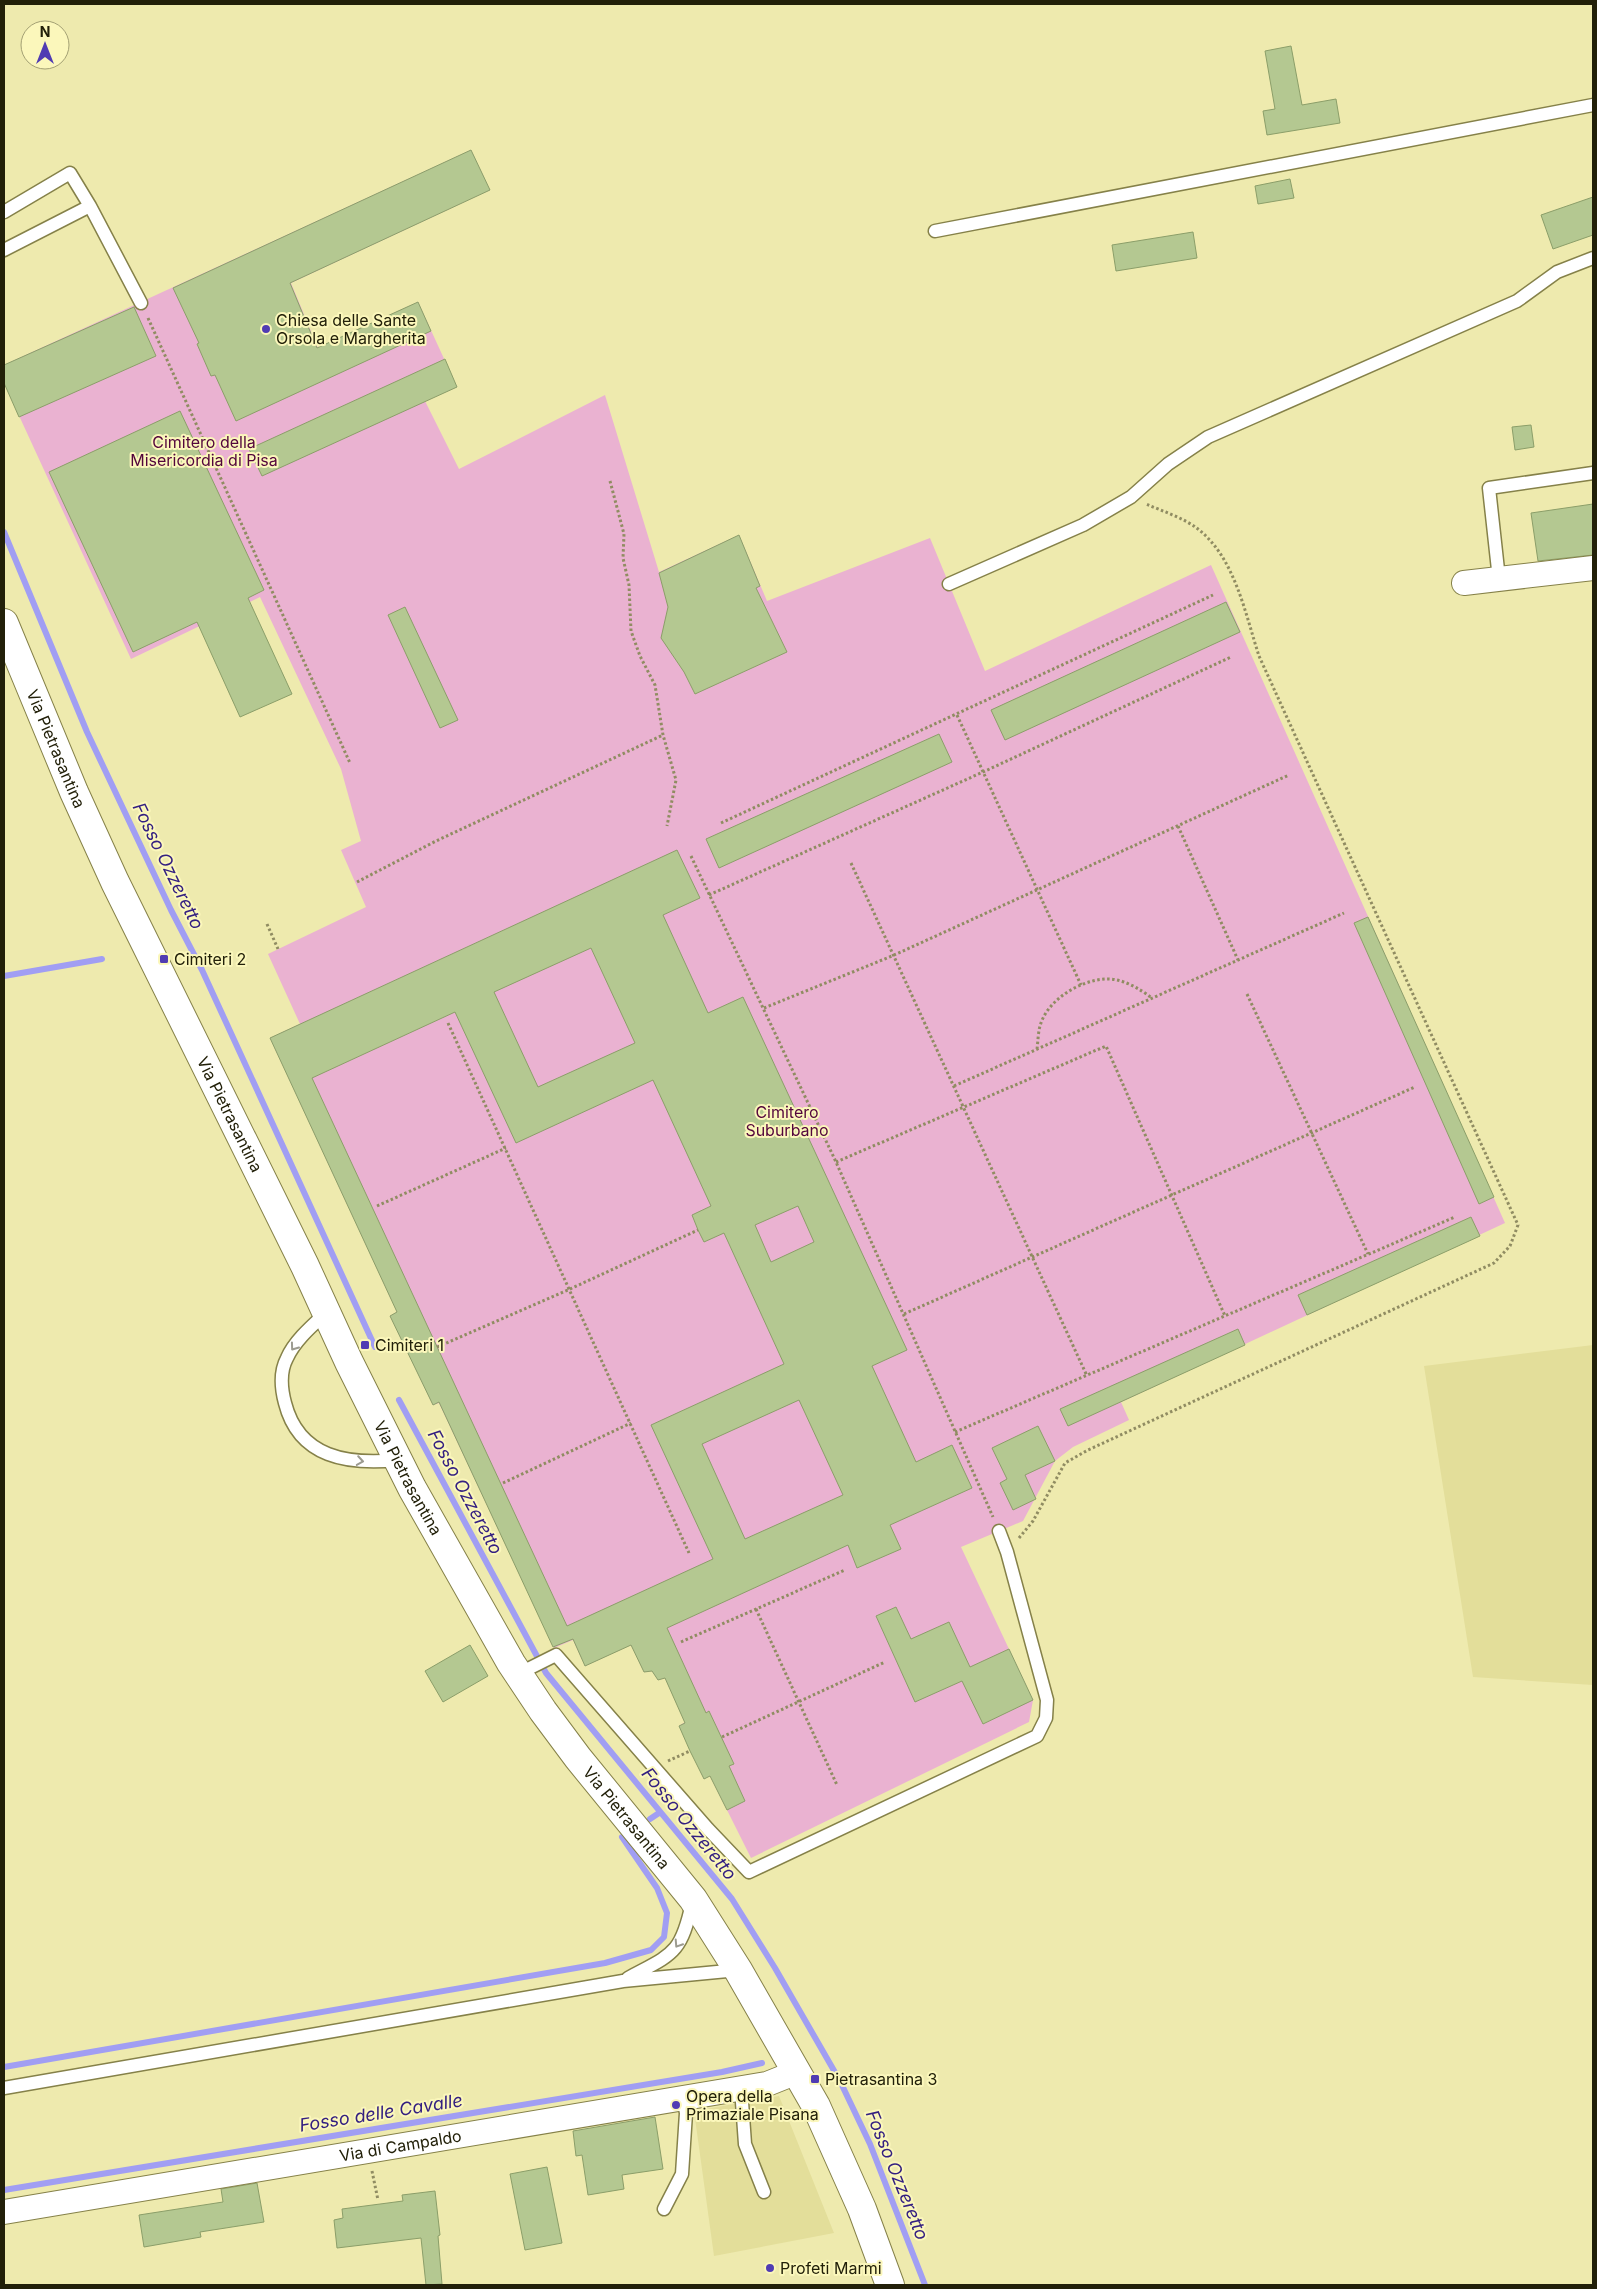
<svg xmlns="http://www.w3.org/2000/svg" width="1597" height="2289" font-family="Inter,sans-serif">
	<rect width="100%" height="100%" fill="#eeeaae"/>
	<path fill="#e3de9a" d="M1593,1345v340l-120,-8 -49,-311z
		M779,2096l55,137 -120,23 -20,-145z"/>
	<path fill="#eab2d1" d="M471,150l19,40 -199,93 27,65 100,-46 39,85 -32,14 34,68 146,-74 54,177 80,-37 28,66 163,-63 55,133 226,-106 294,658 -384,179 8,18 -56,27 -18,14 -32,60 -62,26 72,153 -4,22 -278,136 -41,-82 -6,3 -25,-53 6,-4 -20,-44 -7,2 -6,-9 -8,1 -13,-27 -46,21 -12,-26 -19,8 -115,-245 -6,2 -43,-89 7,-4 -127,-274 30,-14 -32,-70 98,-47 -25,-57 20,-9 -20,-72 -81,-172 -129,62 -127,-276v-18z"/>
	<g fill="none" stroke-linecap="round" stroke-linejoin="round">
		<path stroke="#a19ef3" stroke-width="6" d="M4,532l83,200 84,178 31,60 173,377
			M4,976l98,-17
			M399,1400l147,273 186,226 43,69 65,113 30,63 55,141
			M650,1819l9,-6
			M4,2067l601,-104 46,-13 13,-13 3,-24 -10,-25 -35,-51
			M4,2190l718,-118 40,-9"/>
	</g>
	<path fill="#b4c891" stroke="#8b9e69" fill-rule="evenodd" d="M1291,46l11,59 34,-6 4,24 -73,12 -4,-24 12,-2 -10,-58z
		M471,150l19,40 -200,93 27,65 101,-46 13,29 -195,90 -21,-46 -4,1 -14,-32 2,-1 -26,-55z
		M1290,179l4,19 -36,6 -3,-18z
		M1593,197v38l-40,14 -12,-34z
		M1193,232l4,26 -81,13 -4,-26z
		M134,307l22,49 -137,61 -15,-34v-18z
		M445,359l12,28 -195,89 -13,-27z
		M180,411l84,179 -16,8 44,96 -52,23 -43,-95 -64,30 -84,-180z
		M1531,425l3,22 -19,3 -3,-23z
		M1593,504v51l-55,6 -7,-48z
		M739,535l21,51 -4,2 31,64 -92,42 -11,-22 -23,-34 7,-31 -9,-34z
		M1226,602l14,30 -235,108 -14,-30z
		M405,607l53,113 -18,8 -52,-113z
		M939,734l13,28 -233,106 -13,-29z
		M677,850l23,48 -37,17 45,98 35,-16 164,353 -35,16 44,96 36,-17 20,43 -82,37 11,24 -44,19 -9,-23 -181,83 39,85 3,-2 25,53 -5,2 16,35 -18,9 -17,-34 -6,3 -14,-28 -11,-25 6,-3 -20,-45 -7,2 -6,-9 -8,1 -13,-27 -46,21 -12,-27 -20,8 -114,-245 -6,3 -43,-89 7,-4 -127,-274zM591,948l44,95 -97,44 -44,-95zM455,1012l61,131 137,-63 58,126 -19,9 6,15 6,12 20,-9 60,131 -133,61 62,134 -146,67 -255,-548zM798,1206l16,36 -43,20 -16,-37zM799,1400l44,95 -98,44 -43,-95z
		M1368,917l126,280 -15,7 -125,-281z
		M1471,1217l9,19 -173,79 -9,-20z
		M1238,1329l7,16 -177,81 -8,-17z
		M1038,1426l17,35 -30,14 11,24 -23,11 -13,-27 7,-4 -15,-31z
		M896,1607l15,32 38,-17 21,45 39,-18 24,51 -50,24 -21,-43 -47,21 -39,-86z
		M470,1645l18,31 -45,26 -18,-31z
		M655,2117l8,52 -41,6 2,14 -36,6 -6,-40 -6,1 -3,-25z
		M547,2167l15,76 -37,7 -15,-76z
		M257,2183l7,39 -64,10 1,5 -57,10 -5,-32 84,-13 -2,-13z
		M435,2191l5,44 -2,1 4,48 -16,1 -5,-47 -84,10 -3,-28 9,-2 -1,-9 61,-8 -1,-6z"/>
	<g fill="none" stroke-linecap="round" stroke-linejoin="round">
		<g stroke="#858149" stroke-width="15">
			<path id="service" d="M4,212l66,-39 20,33 51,97
				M935,231l658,-126
				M4,250l86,-44
				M1499,579l-10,-91 104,-15
				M949,584l134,-59 48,-28 37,-33 40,-27 309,-136 40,-29 36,-14
				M327,1312c-14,13 -32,28 -40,46 -7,13 -6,30 -2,45 14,55 63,62 113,57
				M518,1674l38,-19 152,174 41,43 288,-136 9,-18 1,-18 -40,-148 -8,-21
				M628,1978c44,-24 53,-23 64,-75
				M4,2088l619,-107 115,-11
				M741,2088l4,56 19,48
				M664,2209l18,-35 4,-61 -3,-15"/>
		</g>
		<g stroke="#858149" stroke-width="26">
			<g id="minor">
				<path d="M1464,583l129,-15"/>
				<path id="s1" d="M4,2212l763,-128 30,-12"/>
			</g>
		</g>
		<g stroke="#858149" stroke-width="30">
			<g id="tertiary">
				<path id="s2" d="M4,623l70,169 41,90 190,384 44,96 63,126 99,175 32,48 35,47 115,141 45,71 78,136 46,103 28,76"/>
			</g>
		</g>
		<path stroke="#908c62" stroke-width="3" stroke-dasharray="2.5 2.5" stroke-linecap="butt" d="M148,318l202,445
			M610,481l14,53 -1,24 6,27 2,46 9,25 15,29 8,50 13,45 -9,46
			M957,715l124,270
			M721,823l492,-228
			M1178,826l60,134
			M691,856l145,306 157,355
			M851,863l236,513
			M357,882l79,-41 227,-106
			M709,895l274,-123 248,-115
			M267,924l11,25
			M1247,994l121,260
			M764,1008l128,-52 397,-181
			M448,1023l241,530
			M1037,1049c1,-7 1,-16 3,-23 7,-26 40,-46 66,-47 16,-1 34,10 46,19
			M954,1086l390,-173
			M836,1162l270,-116 119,270
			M377,1206l129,-58
			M904,1314l511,-227
			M437,1347l133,-58 128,-59
			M955,1432l500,-215
			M503,1483l128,-60
			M1019,1538l14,-17 32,-58 23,-13 406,-187 16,-17 8,-21 -259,-569c-14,-43 -24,-98 -61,-127 -14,-11 -36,-18 -52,-25
			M756,1609l81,176
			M681,1642l164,-72
			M722,1737l163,-75
			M668,1761l22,-10
			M372,2171l6,29"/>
		<use href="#service" stroke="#fff" stroke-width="12"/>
		<use href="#minor" stroke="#fff" stroke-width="24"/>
		<use href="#tertiary" stroke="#fff" stroke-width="28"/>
	</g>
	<defs><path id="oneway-chevron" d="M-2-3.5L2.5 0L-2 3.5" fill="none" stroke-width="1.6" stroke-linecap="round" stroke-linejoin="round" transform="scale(1.25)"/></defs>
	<g stroke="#9c9b90">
		<use href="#oneway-chevron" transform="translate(294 1347) rotate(126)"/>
		<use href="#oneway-chevron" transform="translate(360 1461) rotate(9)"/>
		<use href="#oneway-chevron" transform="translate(678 1944) rotate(123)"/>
	</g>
	<g fill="#503cb3" stroke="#fbf7bb" stroke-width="2">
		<circle cx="266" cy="329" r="5"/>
		<rect x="159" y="954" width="10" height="10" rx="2.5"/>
		<rect x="360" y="1340" width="10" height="10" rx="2.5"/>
		<rect x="810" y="2074" width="10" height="10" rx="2.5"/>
		<circle cx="676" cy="2105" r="5"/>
		<circle cx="770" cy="2268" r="5"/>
	</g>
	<g text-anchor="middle" stroke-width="4" stroke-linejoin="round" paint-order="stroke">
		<g font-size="16" fill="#222009" stroke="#fbf7bb" text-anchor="start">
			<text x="276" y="326">Chiesa delle Sante<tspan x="276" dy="18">Orsola e Margherita</tspan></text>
			<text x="174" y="965">Cimiteri 2</text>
			<text x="375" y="1351">Cimiteri 1</text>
			<text x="825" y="2085">Pietrasantina 3</text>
			<text x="686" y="2102">Opera della<tspan x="686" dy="18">Primaziale Pisana</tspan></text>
			<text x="780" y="2274">Profeti Marmi</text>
		</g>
		<g font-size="16" fill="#53053c" stroke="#fbf7bb">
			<text x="204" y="448">Cimitero della<tspan x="204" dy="18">Misericordia di Pisa</tspan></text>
			<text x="787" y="1118">Cimitero<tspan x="787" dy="18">Suburbano</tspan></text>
		</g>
		<g font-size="16" fill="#222009" stroke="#fbf7bb">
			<text dy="6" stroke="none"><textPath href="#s2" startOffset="136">Via Pietrasantina</textPath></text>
			<text dy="6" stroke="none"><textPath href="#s2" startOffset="541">Via Pietrasantina</textPath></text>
			<text dy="6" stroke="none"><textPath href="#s2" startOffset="946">Via Pietrasantina</textPath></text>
			<text dy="6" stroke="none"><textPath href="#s2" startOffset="1351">Via Pietrasantina</textPath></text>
			<text dy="6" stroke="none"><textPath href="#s1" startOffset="402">Via di Campaldo</textPath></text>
		</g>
		<g font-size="18" font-style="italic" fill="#342081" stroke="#fbf7bb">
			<text transform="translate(168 866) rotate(64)" y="6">Fosso Ozzeretto</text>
			<text transform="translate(465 1492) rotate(62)" y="6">Fosso Ozzeretto</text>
			<text transform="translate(689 1824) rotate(51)" y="6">Fosso Ozzeretto</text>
			<text transform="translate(381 2113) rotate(-9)" y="6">Fosso delle Cavalle</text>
			<text transform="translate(897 2175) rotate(68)" y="6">Fosso Ozzeretto</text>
		</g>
	</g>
	<rect width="1597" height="2289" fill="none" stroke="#222009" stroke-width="10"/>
	<g transform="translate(45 45)"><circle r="24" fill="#fbf7bb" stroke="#a4a174"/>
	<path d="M0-4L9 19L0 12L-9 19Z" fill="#503cb3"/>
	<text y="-8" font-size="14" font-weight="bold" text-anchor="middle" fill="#222009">N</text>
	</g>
</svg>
